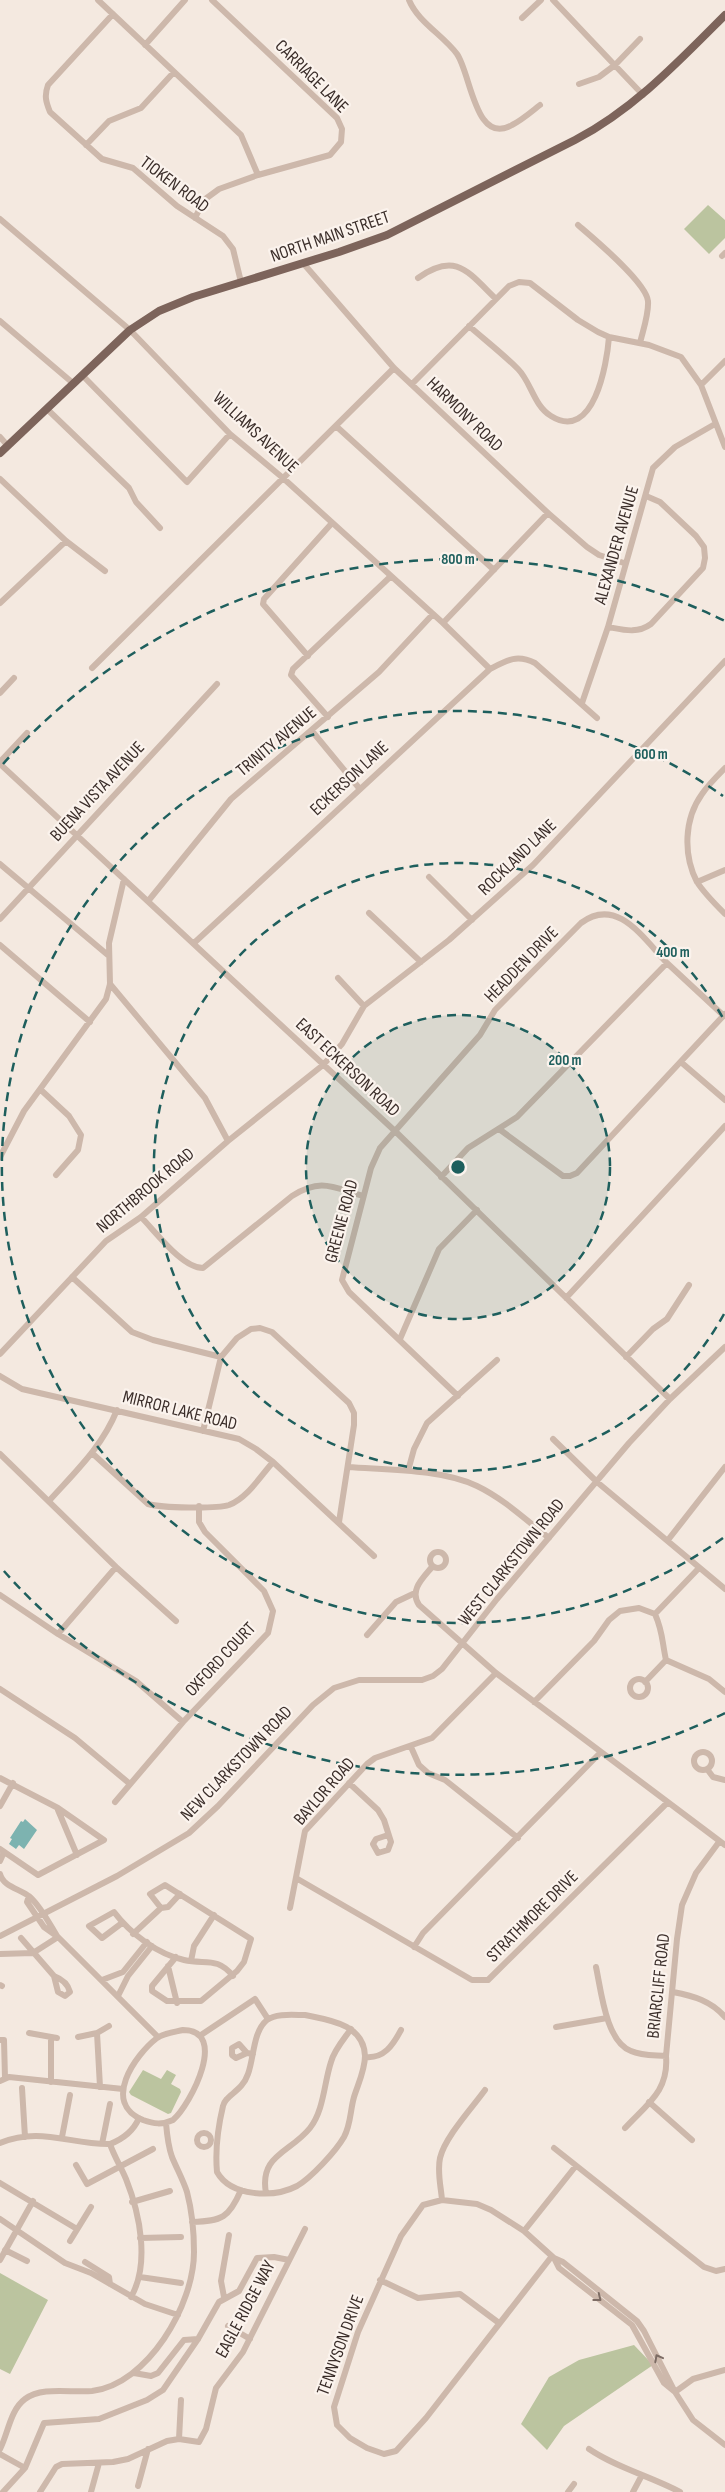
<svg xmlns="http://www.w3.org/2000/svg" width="725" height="2492" font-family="'Sofia Sans Condensed',sans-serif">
	<rect width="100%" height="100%" fill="#f4e9e0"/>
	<path fill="#bbc49f" d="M708,205l17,15v18l-16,16 -25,-25z
		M143,2070l18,9 6,-9 9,5 -5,9 9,5 1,3 -10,21 -3,1 -37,-19 -2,-3z
		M0,2273l48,27 -38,74 -10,-5z
		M634,2345l19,20 -89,61 -17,24 -26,-26 28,-47 30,-17z"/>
	<path fill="#7db3b0" d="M25,1819l12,11 -13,19 -5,-4 -3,4 -7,-5 3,-5 -2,-1 11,-17 2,1z"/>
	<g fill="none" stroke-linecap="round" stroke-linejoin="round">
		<path stroke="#cdb8ab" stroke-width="6" d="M98,0l143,135 17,40
			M409,0c9,22 34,35 48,54 14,20 18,92 55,71 10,-5 19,-13 28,-20
			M553,0l90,95
			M113,14l-65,71c-4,11 -2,17 2,27l52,47 31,9 44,38 46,30 10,13 8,33
			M522,18l19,-18
			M145,45l40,-45
			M579,84l20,-7 16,-12 25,-26
			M86,145l23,-24 32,-13 33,-36
			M195,218l9,-18 15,-11 39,-14 72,-20 11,-13 1,-13 -5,-11 -125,-118
			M0,219l130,111 100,104 53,44 160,145 47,46
			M578,225c15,13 68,57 70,76 1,13 -5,29 -8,42
			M722,256l3,-3
			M303,263l91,105 154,145 39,34 12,8 25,8
			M418,278c38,-27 50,-6 78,21
			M0,321l74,63
			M469,326c16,14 34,28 49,43 13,13 16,37 33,47 43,27 56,-53 58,-79
			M83,376l104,106 43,-48
			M412,384l97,-98 10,-4 11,1 48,37 20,12 11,5 40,8 32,12 20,28 24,62
			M701,385l24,-24
			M47,409l82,79 7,14 24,26
			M336,426l158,144
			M0,437l8,9
			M0,479l66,62 39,30
			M0,603l66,-62
			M443,623l105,-110
			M608,627c16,3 29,7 43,-3l52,-56 2,-10 -1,-11 -8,-11 -36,-34 -14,-6
			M308,656l-45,-52 1,-5 68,-76
			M92,668l302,-300
			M0,693l14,-15
			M582,703l26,-76 45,-159 22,-21 40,-23
			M328,717l-37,-42 2,-6 97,-92
			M312,731l47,57
			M0,762l27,-29
			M0,764l396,368 274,267
			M725,768c-8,8 -17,17 -23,26 -18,25 -19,61 -5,88 7,11 19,23 28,32
			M0,864l109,92
			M429,877l43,43
			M697,882l28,-12
			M149,900l82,-101 148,-127 54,-58
			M369,913l52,49
			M0,919l217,-235
			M194,943l296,-274c17,-9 27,-15 45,-6l62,55
			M0,945l90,77
			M338,978l26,28
			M110,984l95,114 23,43
			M682,1063l43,37
			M41,1090l28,26 12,19 -3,15 -22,25
			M499,1129l64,47h7l7,-3 148,-159
			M0,1157l24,-46 82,-112 4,-15 -1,-41 15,-64
			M441,1177l27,-29 49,-31 150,-154 57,53
			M141,1217c15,15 41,51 62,51l89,-72c29,-18 40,-9 71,0
			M72,1277l60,55 21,8 68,17
			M566,1298l159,-172
			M400,1339l39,-90 38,-39
			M0,1354l106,-113 35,-24 87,-76 95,-76 19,-21 22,-38 85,-66 84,-75 192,-204
			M626,1357l27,-28 14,-10 22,-34
			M0,1376l22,13 217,50 17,10 17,13 101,94
			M458,1396l-109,-104 -7,-12 29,-112 9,-20 100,-113 15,-25 86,-87c36,-27 62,15 86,40
			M203,1431l18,-74 16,-19 14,-9 9,-1 12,4 77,71 5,10v12l-15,97
			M553,1439l44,43 128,107
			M92,1453l56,51c14,4 68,5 81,1 18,-7 31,-28 44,-43
			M0,1454l116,113 60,54
			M348,1467c40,3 93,2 129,19 27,13 49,34 72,52
			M408,1471l6,-22 13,-26 70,-63
			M49,1501c27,-30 53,-54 68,-91
			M668,1540l57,-73
			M430 1560a8 8 0 1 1 16 0a8 8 0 1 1-16 0Z
			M432,1567c-9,11 -23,23 -13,38l77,68 229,172
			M0,1595l58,39 78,47 47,41
			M655,1614c8,18 7,28 11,46l43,19 16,13
			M655,1614l44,-46
			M58,1634l58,-67
			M367,1635l29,-33 19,-9
			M630 1688a9 9 0 1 1 18 0a9 9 0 1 1-18 0Z
			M645,1682l21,-22
			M0,1689l75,49 55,46
			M534,1702l60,-61 15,-21 11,-9 19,-3 16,6
			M411,1747l8,18 9,8 17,7 73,58
			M694 1761a9 9 0 1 1 18 0a9 9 0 1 1-18 0Z
			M707,1769l6,8 12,3
			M0,1778l58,30 46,32 -66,35 -38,-26
			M349,1783l29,27 6,10 7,22 -3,8 -10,3 -5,-9 3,-5 12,-4
			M115,1802l68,-80 85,-89 5,-22 -9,-20 -59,-59 -6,-10v-16
			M0,1806l13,-23
			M58,1810l19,45
			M0,1861l4,-9
			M0,1874c3,13 21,15 30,23 11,10 19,26 27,39
			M296,1878l176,102h16l179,-177
			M29,1896l-2,6 17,25 14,10 100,100
			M161,1908l-11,-14 15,-9 86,54 -7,23 -7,9 -36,30h-34l-15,-10v-5l24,-29
			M290,1908l15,-77 62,-67 8,-6 57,-20 64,-65
			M122,1923l-20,15 -13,-12 25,-14c16,21 43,42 70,48 21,5 33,-4 49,16
			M133,1934l28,-26 7,-1 12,-13
			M0,1936l117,-60 72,-43 29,-27 95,-101 21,-17 25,-8h63l11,-4 9,-7 55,-70 132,-156 41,-44 55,-52
			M21,1938l33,38 4,16 7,4 5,-4c-2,-8 -8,-13 -16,-16
			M414,1947l9,-14 177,-180
			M0,1954l33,-1 25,-16
			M191,1961l3,-15 20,-31
			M168,1966l9,37
			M596,1967c5,23 10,75 35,84 11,5 23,4 35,5
			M102,1980l21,-8 24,-30
			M0,1985l2,1
			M673,1992c21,4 38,9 52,25
			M118,1996l10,-20 24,-30
			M305,2015c24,5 59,9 60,41 0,14 -7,28 -11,41 -4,14 -3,27 -10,40 -8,14 -33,41 -47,49 -23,12 -66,11 -80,-14 -2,-22 1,-45 6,-66 2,-11 19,-14 25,-32 6,-16 5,-43 19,-54 9,-7 27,-5 38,-5z
			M556,2027l51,-9
			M183,2030c46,0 8,74 -10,90 -11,5 -19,4 -30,0 -42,-17 -8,-65 14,-82 7,-5 18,-6 26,-8z
			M29,2033l28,5
			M97,2033l3,54
			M201,2035l54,-36 13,20
			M78,2037l19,-4 12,-7
			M51,2038v44
			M0,2040h4l1,38
			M247,2053l-8,-9 -7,4v7l4,3 11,-5 6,1
			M365,2057c19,2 28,-12 36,-27
			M0,2081l9,-4 114,12
			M22,2088l3,49
			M649,2102l43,38
			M625,2128c22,-24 44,-37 41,-72l11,-117 5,-34 14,-32 23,-31
			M197 2140a7 7 0 1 1 14 0a7 7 0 1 1-14 0Z
			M62,2137l8,-42
			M0,2143c40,-17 71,2 110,1 13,-5 23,-12 29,-26
			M102,2144l8,-40
			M110,2144c4,12 11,23 16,35 14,35 24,85 5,118
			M554,2148l150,119 12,4 9,-2
			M76,2165l11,19 66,-35
			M0,2183l77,46
			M266,2193c-7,-38 24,-40 44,-65 14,-18 14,-45 21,-66 3,-12 13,-23 20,-33
			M442,2200c-1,-13 -5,-28 -2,-42 5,-21 32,-50 45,-68
			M132,2202l38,-11
			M0,2219l65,44 26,10 54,31 33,11
			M192,2222c30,-1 37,-4 49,-32
			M524,2231l51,-64
			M140,2238l41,-1
			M70,2241l21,-34
			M5,2250l22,11
			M552,2256l-126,162 -30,33 -12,3 -17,-6 -17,-10 -13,-13 -3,-18 24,-75 43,-96 22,-31 19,-5 35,4 14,6 33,21 30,27 9,4 74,59 7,10 31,61 -11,-9 -32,-58 -73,-57 -5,-10
			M0,2260l33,-59
			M85,2262l24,15 1,7
			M140,2277l41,6
			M380,2280l38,18 42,-4 39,29
			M224,2297l-3,-16 8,-46
			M228,2326l22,13
			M725,2370l-32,9 -18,13 18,28 32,25
			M134,2373l17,3 7,-3 26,-33 14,-1
			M179,2439l2,-39
			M0,2449c8,-15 10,-39 25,-50 17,-13 46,-6 67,-8 56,-7 102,-86 102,-139 0,-20 -2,-41 -7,-60 -4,-12 -10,-23 -15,-35 -4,-11 -5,-22 -6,-34
			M589,2449c28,19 61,27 91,43
			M0,2454l25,14
			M138,2486l10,-37
			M3,2492l22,-24 19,-45 55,-4 48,-19 16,-10 35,-51 21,-37 20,-11 18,-33 17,-1 15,3
			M40,2492l16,-25 6,-3 51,-2 15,-3 39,-18 12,-2 20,3 7,-13 10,-41 27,-36 62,-123
			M91,2492l8,-29
			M568,2492l6,-8
			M633,2492l9,-17"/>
		<path stroke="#7d645b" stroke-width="8" d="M0,453l130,-123 29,-19 34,-14 146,-45 48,-17 188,-95c59,-31 103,-78 150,-125"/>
	</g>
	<defs><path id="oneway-chevron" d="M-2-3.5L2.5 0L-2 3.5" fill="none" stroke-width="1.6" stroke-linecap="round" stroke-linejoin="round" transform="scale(1.25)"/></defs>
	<g stroke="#7d6c64">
		<use href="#oneway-chevron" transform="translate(598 2298) rotate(38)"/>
		<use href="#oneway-chevron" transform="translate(658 2358) rotate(-118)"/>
	</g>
	<circle cx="458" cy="1167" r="152" fill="#1e5f5d" fill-opacity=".12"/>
	<g fill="none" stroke="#1e5f5d" stroke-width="2.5" stroke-dasharray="9 6">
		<circle cx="458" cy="1167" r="152"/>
		<path d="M724 1314A304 304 0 1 1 724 1020"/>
		<path d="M723 1538A456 456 0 1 1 723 796"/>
		<path d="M725 1713A608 608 0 0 1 3 1570M3 764A608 608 0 0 1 725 621"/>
	</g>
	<g text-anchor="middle" stroke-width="4.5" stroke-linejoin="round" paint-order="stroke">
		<g font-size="18" fill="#3b2e2a" stroke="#fbf3ed">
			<text transform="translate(312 76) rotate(45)" y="6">CARRIAGE LANE</text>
			<text transform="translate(175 184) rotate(37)" y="6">TIOKEN ROAD</text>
			<text transform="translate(330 236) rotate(-19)" y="6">NORTH MAIN STREET</text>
			<text transform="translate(465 414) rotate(44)" y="6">HARMONY ROAD</text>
			<text transform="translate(256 432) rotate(43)" y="6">WILLIAMS AVENUE</text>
			<text transform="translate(616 545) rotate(-74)" y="6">ALEXANDER AVENUE</text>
			<text transform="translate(276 741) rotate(-40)" y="6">TRINITY AVENUE</text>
			<text transform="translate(349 778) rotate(-43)" y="6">ECKERSON LANE</text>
			<text transform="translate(97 791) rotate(-47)" y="6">BUENA VISTA AVENUE</text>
			<text transform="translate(517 857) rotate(-44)" y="6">ROCKLAND LANE</text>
			<text transform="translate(521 964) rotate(-46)" y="6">HEADDEN DRIVE</text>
			<text transform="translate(348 1067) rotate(43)" y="6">EAST ECKERSON ROAD</text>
			<text transform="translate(145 1190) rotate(-40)" y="6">NORTHBROOK ROAD</text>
			<text transform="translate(341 1221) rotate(-75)" y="6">GREENE ROAD</text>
			<text transform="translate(180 1410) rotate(14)" y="6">MIRROR LAKE ROAD</text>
			<text transform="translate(511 1562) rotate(-51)" y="6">WEST CLARKSTOWN ROAD</text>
			<text transform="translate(220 1659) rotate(-47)" y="6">OXFORD COURT</text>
			<text transform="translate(236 1763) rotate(-46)" y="6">NEW CLARKSTOWN ROAD</text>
			<text transform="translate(324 1791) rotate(-49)" y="6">BAYLOR ROAD</text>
			<text transform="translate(532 1916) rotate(-45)" y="6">STRATHMORE DRIVE</text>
			<text transform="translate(658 1986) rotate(-84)" y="6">BRIARCLIFF ROAD</text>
			<text transform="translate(245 2309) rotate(-62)" y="6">EAGLE RIDGE WAY</text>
			<text transform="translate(340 2345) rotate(-70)" y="6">TENNYSON DRIVE</text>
		</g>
	</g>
	<circle cx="458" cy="1167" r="8" fill="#1e5f5d" stroke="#fbf3ed" stroke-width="2.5"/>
	<g font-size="15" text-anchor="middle" font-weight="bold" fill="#1e5f5d" stroke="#fbf3ed" stroke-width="4.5" stroke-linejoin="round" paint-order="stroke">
		<text x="458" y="564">800 m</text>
		<text x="651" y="759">600 m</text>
		<text x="673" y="957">400 m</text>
		<text x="565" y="1065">200 m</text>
	</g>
</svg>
